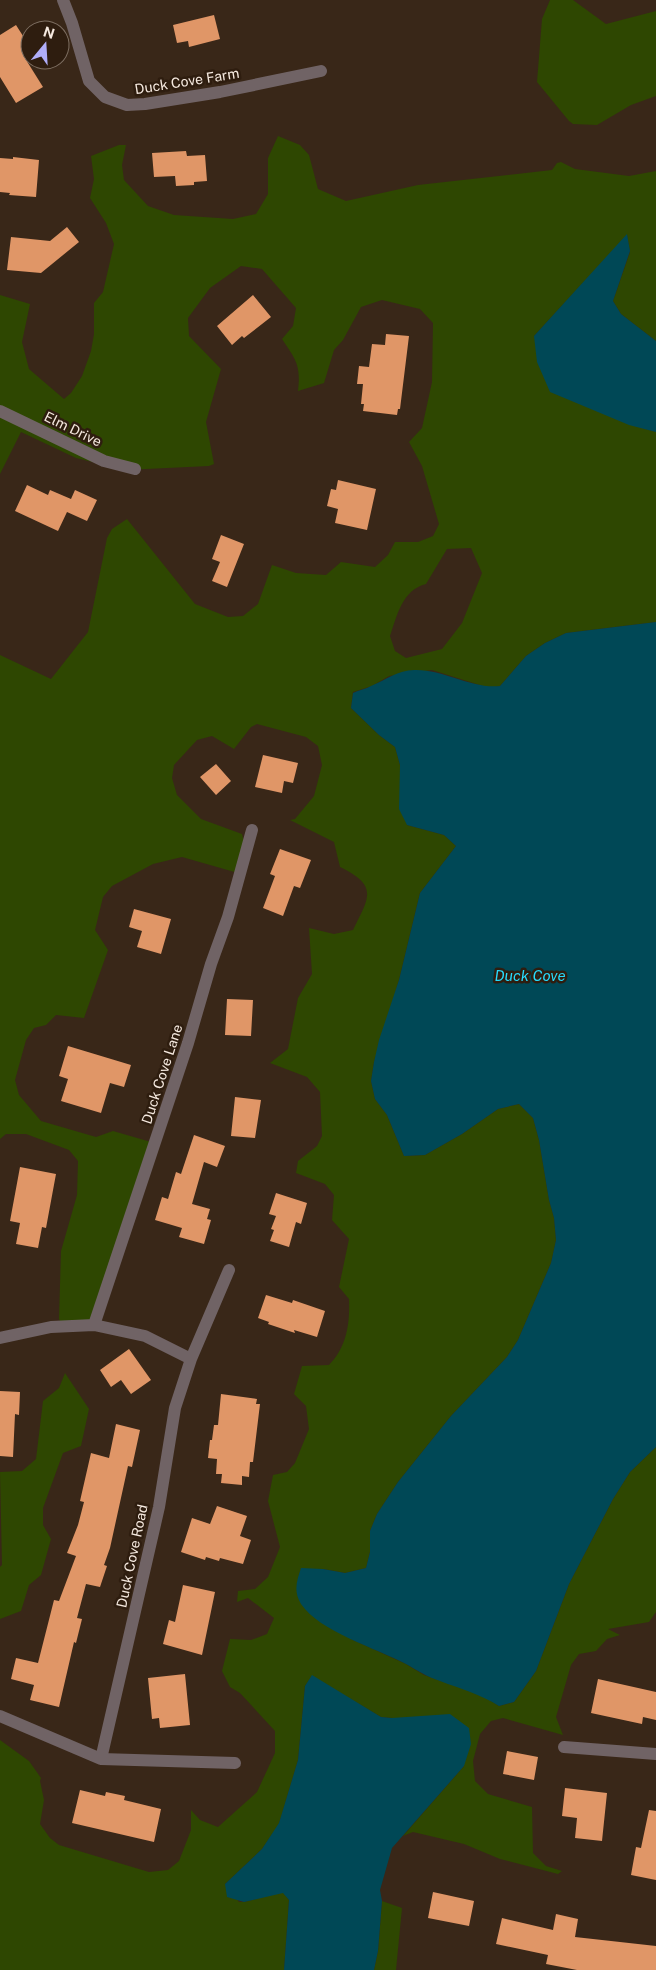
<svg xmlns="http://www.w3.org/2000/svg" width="656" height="1970" font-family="'Public Sans',sans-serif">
	<rect width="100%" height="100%" fill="#392718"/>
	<path fill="#2e4701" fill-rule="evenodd" d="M550,0h23l33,24 50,-13v85l-25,9 -34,20 -24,-1 -4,-3 -32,-39 5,-63z
		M278,136l22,9 9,10 9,34 28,12 72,-16 134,-15 5,-7 4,-1 14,7 54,7 27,-5v170l-35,-27 -8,-13 17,-49 -3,-17 -93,101 96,88 26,8v190l-90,11 -21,10 -19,13 -26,30 -11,2 -57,-18 -43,6 -17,10 -19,6 -2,16 28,27 16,12 5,18 1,22 6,38 37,10 12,11 -36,47 -21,87 -25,82 -3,19 4,18 12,16 17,41 21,-1 37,-21 36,-25 21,-5 14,14 6,22 10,60 5,18 2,22 -5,23 -33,77 -11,17 -56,59 -53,66 -21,32 -7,17v21l-4,16 -21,5 -22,-4 -9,48 37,22 55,25 18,11 58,20 17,11 15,-4 22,-31 33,-87 44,-85 17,-27 26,-25v165l-7,10 -41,7 12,6 -13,4 -11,12 -17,3 -8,11 -15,52 7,18 -60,-17 -12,3 -11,13 -7,27 2,20 13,13 44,13 1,46 13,13 16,5 -4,3 -58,-15 -36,-15 -51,-12 -10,4 61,-70 -72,-48 -11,-1 -69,-41 -7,10 -7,74 -19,64 -17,25 -37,35 14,18h5l39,-10 6,8 -5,70h-284v-230l29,21 12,17 -1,3 4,19 -4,24 10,14 9,7 90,27 19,-2 11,-9 12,-31v-20l9,10 18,7 39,-35 18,-39v-22l-35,-38 -10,-6 -8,-16 8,-32 21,1 16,-6 7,-16 -26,-20 -11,4 1,-11 17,-2 13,-12 12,-30 -12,-46 5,-26 14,-3 8,-9 14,-34 -3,-23 -12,-12 8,-28 27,-1c18,-18 21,-42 20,-66l-10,-12 10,-48 -17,-19 2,-25 -9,-11 -29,-11 2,-12 19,-15 5,-10 -2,-44 -13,-15 -37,-14 18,-14 10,-51 14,-24 -3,-46 25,6 19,-4c16,-33 26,-44 -13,-63l-6,-25 -44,-22 5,-1 19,-23 8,-31 -4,-19 -12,-9 -49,-13 -6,3 -17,22 -22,-13 -15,4 -23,25 -2,13 5,17 24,24 41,15 2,8 -6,31 -56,-16 -29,7 -41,22 -9,11 -8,33 13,20 -24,68 -28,-3 -10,10 -12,3 -8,12 -11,40 4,15 22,26 55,16 17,-6 38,11 -56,177 -34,4 -2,-4 2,-68 16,-56 1,-34 -9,-11 -43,-16h-20l-6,5v-484l51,24 37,-47 19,-94 5,-9 15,-10 68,85 33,13 15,-1 15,-12 14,-39 24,8 30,2 15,-13 34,5 13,-12 7,-13h23l15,-6 6,-12 -17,-58 -13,-24 13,-14 10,-46 1,-59 -13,-14 -38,-9 -21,7 -18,33 -9,10 -10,33 -26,8c3,-26 -2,-31 -16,-52l11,-13 3,-18 -34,-39 -21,-3 -31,22 -22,30 1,18 32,33 -15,53 8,42 -5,2 -84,4 -49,-12 -55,-26 -21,42v-179l30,9 -8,38 7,27 35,30 7,-6 11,-17 9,-25 3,-17v-31l9,-11 11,-48 -8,-21 -16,-25 4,-19 -3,-23 28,-11h7l-4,20 2,15 24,26 26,9 59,4 23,-5 12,-20v-36zM471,548l11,25 -20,50 -20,26 -36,9 -11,-7 -5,-15c7,-20 12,-46 36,-52l21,-35z
		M65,1373l24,36 -8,37 -18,7 -20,55v17l8,14 -10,36 -12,10 -8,26 -21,8v-52l2,-2 -2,-93 22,-1 14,-12 7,-58 16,-13z
		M382,1901l20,7 -6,62h-22l4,-19z"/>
	<path fill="#004856" d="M627,234l3,17 -17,50 8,13 35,27v91l-27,-7 -79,-33 -13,-30 -3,-26z
		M656,622v825l-26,25 -17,27 -44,85 -33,87 -22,31 -15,4c-19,-12 -38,-17 -59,-25 -13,-4 -23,-11 -34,-17 -30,-16 -86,-32 -105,-60 -8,-13 -4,-24 0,-36l22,1 22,4 21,-5 4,-16v-21l7,-17 21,-32 53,-66 56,-59 11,-17 33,-77 5,-23 -2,-22 -5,-18 -10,-60 -6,-22 -14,-14 -21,5 -36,25 -37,21 -21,1 -17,-41 -12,-16 -4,-18 3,-19 5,-22 20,-60 21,-87 36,-47 -12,-11 -37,-10 -8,-16 1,-44 -5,-18 -16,-12 -28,-27 2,-15c6,-3 13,-4 18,-7 15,-6 27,-16 43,-16 30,-1 57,19 86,16l26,-30 19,-13 21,-10z
		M312,1675l69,42 11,1 58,-4 19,14 2,16 -7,22 -72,82 -12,42 2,11 -4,50 -4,19h-90l5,-70 -6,-7 -39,9 -17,-5 -2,-13 37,-35 17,-26 19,-63 7,-74z"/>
	<path fill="#e09667" d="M214,15l6,24 -31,8 -1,-6 -11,2 -4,-18z
		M16,25l14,22v4l-7,4 20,32 -27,16 -16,-26v-42z
		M186,151l1,5 18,-1 2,26 -13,1v3l-18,1 -1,-10 -21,1 -2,-24z
		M13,157l26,3 -3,37 -27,-2 1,-2 -10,-1v-34l13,1z
		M67,227l12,15 -38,31 -34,-3 4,-33 39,4z
		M253,295l18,22 -27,21 -2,-2 -10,9 -15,-19z
		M386,334l23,2 -9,73h-2l-1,6 -34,-4 1,-7h-3l2,-20h-6l2,-18 10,1 3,-23 13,1z
		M338,480l38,9 -9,41 -32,-7 3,-14 -11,-3 4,-17 5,1z
		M27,485l21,10 2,-5 21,9 4,-9 22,10 -10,21 -20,-9 -9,19 -43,-20z
		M221,535l23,9 -17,43 -15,-6 8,-19 -8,-3z
		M263,755l35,8 -5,20 -9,-2 -2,12 -27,-6z
		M216,764l15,17 -15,14 -16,-18z
		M280,849l31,11 -11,28 -6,-2 -11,30 -20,-8 12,-32 -5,-2z
		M134,909l37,10 -10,35 -24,-7 5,-16 -13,-4z
		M227,999l26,1 -2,36 -26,-1z
		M68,1046l63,19 -7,22 -14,-4 -9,30 -40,-12 7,-22 -9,-3z
		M235,1097l26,3 -6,38 -24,-2z
		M194,1135l31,11 -8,21 -13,-5 -12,42 18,5 -3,10 4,1 -7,24 -25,-7 3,-9 -27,-8 7,-23 6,2 8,-27 5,2z
		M20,1167l36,7 -10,54 -4,-1 -4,21 -22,-4 4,-21 -10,-2z
		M276,1193l31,10 -6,21 -5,-2 -7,25 -19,-6 4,-11 -3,-1 5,-13 -7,-2z
		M266,1295l26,8 1,-3 32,11 -8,26 -23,-7 1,3 -27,-9 1,-2 -11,-4z
		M129,1349l22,31 -20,14 -10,-14 -10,7 -11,-17z
		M0,1391l20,1 -1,23 -4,-1 -2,43 -13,-1z
		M221,1394l36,5 -1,5h4l-7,58h-3l-1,15 -7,-1v9l-21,-2 1,-9h-6l1,-15 -9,-1 2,-18h2l2,-15h4z
		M116,1424l24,6 -8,37 -4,-1 -18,82 -6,17 3,1 -7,21 -14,-3 -9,34 5,1 -6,24 -2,-1 -15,65 -29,-7 4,-15 -23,-6 5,-21 22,5 16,-63 5,1 17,-45 -9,-3 11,-28 6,-23 -4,-1 11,-48 18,5z
		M217,1506l30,10 -7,20 11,4 -8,24 -23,-6 -1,3 -13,-4 -1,3 -24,-8 11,-34 18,6z
		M183,1585l32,7 -13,63 -39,-11 6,-24 6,2z
		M185,1674l5,51 -30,3 -1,-10 -7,1 -4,-41z
		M598,1679l58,13v28l-13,-3 -1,7 -51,-11z
		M507,1751l31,6 -4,23 -31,-6z
		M565,1788l42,5 -5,48 -27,-3 2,-20 -15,-2z
		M80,1790l25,6 1,-4 19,4 -1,4 37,9 -7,33 -82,-19z
		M649,1810l7,1v69l-25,-5 5,-28 5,1z
		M433,1892l41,9 -5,25 -41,-8z
		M556,1914l22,5 -3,18 81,9v24h-79l-31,-6 2,-9 -52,-11 6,-26 51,12z"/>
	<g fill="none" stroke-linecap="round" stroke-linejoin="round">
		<path stroke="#706365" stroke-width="12" d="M63,0l9,23 17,58 16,16 22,8 18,-1 75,-12 101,-21
			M0,411l104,50 31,8
			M94,1325l94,-282 23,-79 17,-47 24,-87
			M0,1338l51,-11 43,-2 51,11 46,23
			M0,1716l101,43 134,4
			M564,1747l92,7
			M101,1759l58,-252 16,-99 16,-49 38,-89"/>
	</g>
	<g text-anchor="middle" stroke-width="5" stroke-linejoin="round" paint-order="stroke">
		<g font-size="14" fill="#f5e9df" stroke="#2e1d0f">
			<text transform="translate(187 81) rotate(-9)" y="5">Duck Cove Farm</text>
			<text transform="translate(73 429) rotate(26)" y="5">Elm Drive</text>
			<text transform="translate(162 1074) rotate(-72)" y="5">Duck Cove Lane</text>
			<text transform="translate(132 1556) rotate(-78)" y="5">Duck Cove Road</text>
		</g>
		<g font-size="15" font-style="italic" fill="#27dbfd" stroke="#2e1d0f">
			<text x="530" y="981">Duck Cove</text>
		</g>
	</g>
	<g transform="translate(45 45) rotate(18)"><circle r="24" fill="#2e1d0f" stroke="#7e6f62"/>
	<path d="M0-4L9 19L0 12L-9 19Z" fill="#b0aefa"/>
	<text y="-8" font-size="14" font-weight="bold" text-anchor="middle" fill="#f5e9df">N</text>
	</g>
</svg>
